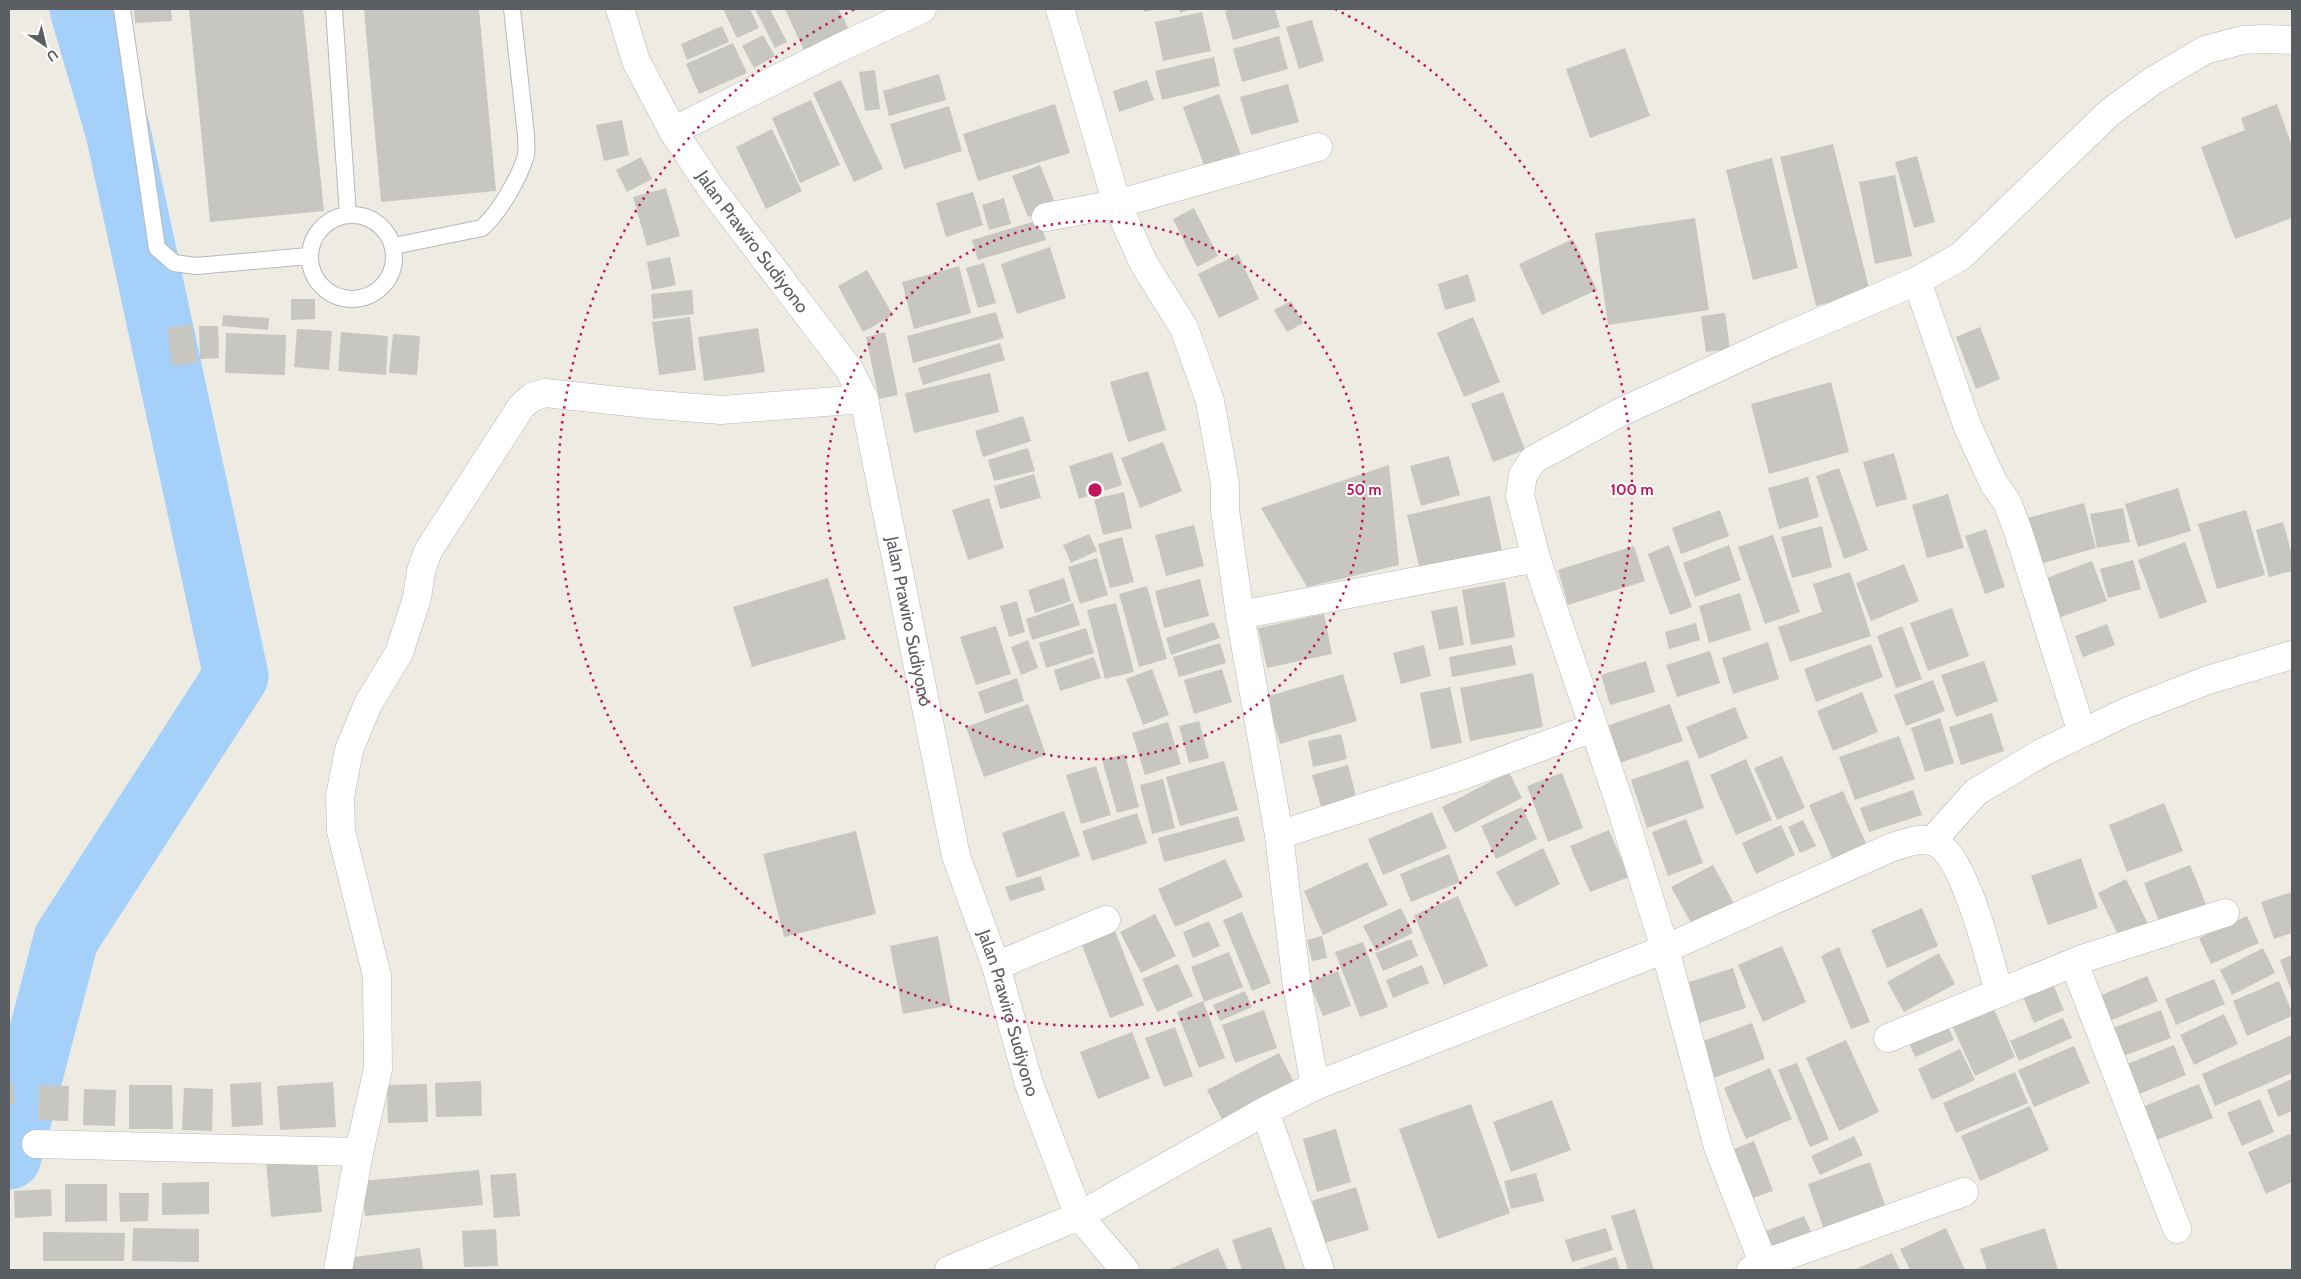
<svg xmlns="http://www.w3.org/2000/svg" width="2301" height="1279" font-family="Cabin,sans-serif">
	<rect width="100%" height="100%" fill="#edebe2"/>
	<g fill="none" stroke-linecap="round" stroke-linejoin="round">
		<path stroke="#a5d0fa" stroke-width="65" d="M9,1157l57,-218 170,-263 -118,-544 -36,-123"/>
	</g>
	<path fill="#c8c6c0" d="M134,9h37l1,12 -37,2z
		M189,9h114l21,202 -114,11z
		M364,9h115l17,182 -115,11z
		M723,9h27l9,19 -22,10z
		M755,9h15l17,33 -12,6z
		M785,9h54l12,25 -45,21z
		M1143,9h13l-12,3z
		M1179,9h13l-12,4z
		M1233,9h42l5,18 -47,13 -8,-29z
		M1202,12l9,39 -48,10 -8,-39z
		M1312,20l12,41 -25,8 -13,-42z
		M722,26l7,16 -42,18 -6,-16z
		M763,35l12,21 -21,12 -12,-22z
		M1279,36l9,33 -46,13 -9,-33z
		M733,43l14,30 -48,21 -13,-30z
		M1625,48l25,68 -60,22 -24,-69z
		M1214,57l6,29 -58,14 -7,-29z
		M875,70l5,39 -15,2 -6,-39z
		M939,74l7,26 -57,16 -6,-25z
		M841,80l42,89 -29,13 -41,-89z
		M1147,80l7,20 -35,12 -6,-21z
		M1288,84l11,38 -48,13 -11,-38z
		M1219,94l23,64 -36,13 -23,-64z
		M811,100l29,65 -40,18 -28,-65z
		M1055,104l15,49 -92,28 -15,-47z
		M2277,104l15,42v72l-57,21 -34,-92 44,-17 -4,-12z
		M949,106l13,45 -58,18 -14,-45z
		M622,120l7,35 -25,6 -8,-36z
		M772,129l30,62 -36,18 -30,-62z
		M1833,144l37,148 -54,14 -36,-149z
		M1917,156l18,66 -21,6 -19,-66z
		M641,157l11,22 -25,13 -11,-22z
		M1772,158l26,110 -45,12 -27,-110z
		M1040,165l16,40 -28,12 -16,-41z
		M1895,175l17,81 -37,8 -16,-82z
		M666,188l14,48 -33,10 -14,-49z
		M973,192l10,33 -37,12 -10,-34z
		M1004,198l7,26 -22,6 -7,-25z
		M1194,208l24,48 -21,11 -24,-48z
		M1695,218l14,92 -101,15 -13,-92z
		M1039,220l7,20 -68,20 -6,-20z
		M1573,239l24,51 -55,25 -23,-51z
		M1050,247l16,51 -49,16 -16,-50z
		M1238,254l21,45 -40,19 -21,-44z
		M670,257l6,28 -24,5 -5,-28z
		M984,263l12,40 -18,5 -12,-40z
		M959,266l12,47 -57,16 -12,-47z
		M867,270l26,45 -30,17 -25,-46z
		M1468,274l8,27 -31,9 -7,-26z
		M692,290l2,24 -41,5 -2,-25z
		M291,299h24v20l-24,1z
		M1291,301l12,22 -16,9 -13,-22z
		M996,312l8,26 -91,25 -6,-27z
		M1725,313l5,36 -24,3 -5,-36z
		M223,315l46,3 -1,12 -46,-4z
		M690,317l6,53 -37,5 -7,-53z
		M1473,317l27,65 -36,15 -27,-64z
		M192,324l5,39 -25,3 -5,-38z
		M199,326h19l1,32 -19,1z
		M1980,327l20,52 -24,10 -20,-52z
		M758,328l7,44 -61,9 -6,-44z
		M297,329l35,2 -3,39 -35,-3z
		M341,332l47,4 -2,39 -48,-4z
		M885,332l13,63 -19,4 -13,-62z
		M226,333l60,2 -1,40 -60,-2z
		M393,334l27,2 -3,39 -28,-2z
		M1000,343l5,17 -82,25 -5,-17z
		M1148,371l18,59 -38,12 -18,-60z
		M990,373l9,39 -85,21 -9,-40z
		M1831,382l18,70 -80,22 -18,-70z
		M1503,392l22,58 -32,12 -22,-58z
		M1023,416l8,25 -48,16 -8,-26z
		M1163,442l19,49 -42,17 -19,-50z
		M1028,448l7,23 -41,10 -6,-21z
		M1112,452l10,33 -43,14 -10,-33z
		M1894,453l13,46 -31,8 -13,-45z
		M1449,456l11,39 -39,11 -11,-40z
		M1389,465l10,100 -92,22 -46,-79z
		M1839,468l29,82 -24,9 -28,-83z
		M1034,474l7,24 -41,11 -6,-23z
		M1808,477l11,40 -40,12 -11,-41z
		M2178,488l13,43 -53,16 -13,-43z
		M1124,492l8,36 -29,7 -9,-36z
		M1948,494l16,54 -37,10 -15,-53z
		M1490,496l13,59 -82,19 -14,-59z
		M989,498l15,50 -36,12 -16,-50z
		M2084,503l12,45 -63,18 -13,-46z
		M2123,508l7,34 -33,6 -7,-34z
		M1720,510l9,26 -48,18 -9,-26z
		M2246,510l19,65 -48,14 -19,-65z
		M2283,522l9,33v16l-23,6 -13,-47z
		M1194,525l10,41 -38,10 -11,-41z
		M1822,526l10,41 -40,11 -11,-41z
		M1986,529l19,58 -20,7 -20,-58z
		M1089,534l8,17 -26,12 -8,-18z
		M1773,535l27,77 -35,12 -27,-77z
		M1122,537l12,45 -24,6 -12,-44z
		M2185,542l22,60 -47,17 -22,-59z
		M1669,545l23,62 -22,8 -22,-61z
		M1729,545l12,35 -46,17 -12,-34z
		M1634,546l11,35 -77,24 -10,-35z
		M1097,558l11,37 -28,9 -12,-37z
		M2133,560l8,29 -33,9 -8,-29z
		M2092,561l15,40 -49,17 -14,-39z
		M1904,564l15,37 -48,20 -15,-38z
		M1850,572l21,64 -81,26 -12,-35 44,-15 -9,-28z
		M828,578l18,61 -94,28 -19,-60z
		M1064,578l7,23 -36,12 -7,-23z
		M1200,579l9,37 -45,12 -9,-37z
		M1505,582l10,55 -44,8 -9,-55z
		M1147,586l20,73 -28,8 -20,-73z
		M1740,593l11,37 -42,13 -10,-37z
		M1017,601l8,31 -16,5 -9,-31z
		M1073,603l7,22 -48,15 -6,-21z
		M1116,603l18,69 -29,7 -18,-69z
		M1457,606l7,39 -25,5 -8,-39z
		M1952,608l17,48 -41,15 -18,-48z
		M1324,614l8,40 -65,14 -9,-40z
		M1214,622l6,16 -49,17 -5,-17z
		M1696,623l4,17 -31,9 -4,-17z
		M2107,624l8,21 -32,12 -8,-21z
		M996,626l15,48 -35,11 -16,-48z
		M1902,626l20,53 -26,9 -19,-52z
		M1086,628l8,25 -48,15 -7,-25z
		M1028,640l10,28 -17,7 -10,-28z
		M1768,642l11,37 -46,15 -11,-36z
		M1220,643l6,20 -47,14 -6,-20z
		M1871,644l12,33 -67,25 -12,-33z
		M1424,645l7,31 -30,8 -8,-31z
		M1512,645l4,20 -64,12 -3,-20z
		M1710,651l10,32 -43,14 -11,-32z
		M1094,657l7,21 -41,13 -6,-21z
		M1646,661l9,31 -45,13 -9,-30z
		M1984,661l14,40 -42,16 -15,-42z
		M1152,669l17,46 -26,10 -17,-46z
		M1222,669l10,33 -38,12 -10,-34z
		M1533,673l10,54 -73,14 -10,-53z
		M1343,674l14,47 -77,23 -14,-47z
		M1017,678l7,23 -39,13 -7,-22z
		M1933,680l12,31 -39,15 -12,-31z
		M1450,687l12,56 -31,6 -11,-56z
		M1862,692l16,40 -45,19 -16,-40z
		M1028,704l18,51 -62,22 -18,-50z
		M1670,704l13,37 -69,24 -13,-37z
		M1735,707l13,31 -49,21 -13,-32z
		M1992,713l12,38 -43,14 -12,-38z
		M1940,718l14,45 -29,9 -14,-44z
		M1199,721l10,37 -20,5 -10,-37z
		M1168,722l13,42 -36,11 -13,-42z
		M1341,734l6,25 -34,8 -5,-26z
		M1899,736l16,43 -60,21 -16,-43z
		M1125,754l14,53 -22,6 -15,-53z
		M1782,756l23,52 -28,12 -23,-52z
		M1746,759l26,61 -36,15 -26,-60z
		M1688,760l16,48 -57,20 -16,-48z
		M1224,761l14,49 -58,16 -14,-49z
		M1348,765l9,35 -35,10 -10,-35z
		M1096,766l15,49 -30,9 -15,-49z
		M1509,772l13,26 -67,35 -13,-26z
		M1562,773l21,55 -35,14 -21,-56z
		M1163,779l12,49 -23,6 -12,-49z
		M1913,790l9,25 -53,17 -9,-24z
		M1843,791l25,57 -34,15 -25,-58z
		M2164,803l19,48 -56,21 -18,-47z
		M1522,807l15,32 -41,20 -15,-33z
		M1064,811l16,45 -63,22 -15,-45z
		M1432,812l15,36 -64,27 -15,-36z
		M1137,813l10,30 -55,18 -10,-30z
		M1238,816l7,25 -81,21 -6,-24z
		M1686,819l17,44 -35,13 -16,-44z
		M1803,820l13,26 -16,7 -12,-26z
		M1781,825l14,30 -39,19 -14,-31z
		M1609,830l20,47 -39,15 -20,-46z
		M856,831l20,83 -92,23 -21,-83z
		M1543,848l17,36 -45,23 -19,-35z
		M1449,854l11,28 -49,20 -11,-28z
		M2081,858l17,50 -50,17 -17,-49z
		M1225,859l18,38 -68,30 -17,-38z
		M1367,862l21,43 -65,30 -19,-44z
		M1713,865l23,42 -41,23 -24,-43z
		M2190,865l20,49 -47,18 -19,-49z
		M1041,876l4,14 -35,11 -5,-14z
		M2126,879l24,49 -28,15 -24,-50z
		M2292,892v41l-18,6 -13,-37z
		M1458,896l30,70 -44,19 -30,-70z
		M1401,908l12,25 -37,18 -13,-25z
		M1922,908l16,38 -51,22 -16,-38z
		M1242,912l29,71 -19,8 -29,-71z
		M1155,914l21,42 -35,17 -21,-41z
		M2247,916l12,27 -48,21 -12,-26z
		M1209,921l11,25 -27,12 -10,-26z
		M1115,931l29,74 -34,13 -28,-73z
		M938,936l13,69 -48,9 -13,-68z
		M1322,936l5,22 -15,3 -5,-21z
		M1411,939l7,17 -35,15 -8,-18z
		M1363,942l25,65 -28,10 -25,-65z
		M1782,946l24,56 -43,20 -25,-57z
		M1839,947l31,75 -19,7 -30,-73z
		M2263,948l12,25 -43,22 -12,-25z
		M1229,952l14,35 -39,15 -13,-35z
		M1939,953l16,31 -51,28 -17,-30z
		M2292,955v38l-12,-33z
		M1178,964l15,32 -36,16 -15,-33z
		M1422,965l7,18 -36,15 -7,-18z
		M1733,968l13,40 -53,17 -13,-40z
		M1338,971l13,35 -28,10 -14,-34z
		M2147,976l11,25 -51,21 -10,-25z
		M2214,979l11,25 -49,21 -11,-26z
		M2279,981l13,31v4l-45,20 -14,-35z
		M2052,982l12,28 -30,13 -12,-28z
		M1245,991l7,16 -32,14 -7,-16z
		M1203,1001l22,57 -26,10 -22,-56z
		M1991,1002l24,55 -40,19 -25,-55z
		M1264,1010l13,38 -42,15 -13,-38z
		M2161,1010l10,28 -50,19 -11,-28z
		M2224,1014l14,30 -44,21 -14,-30z
		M2063,1018l9,20 -53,23 -9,-20z
		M1752,1023l13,36 -54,20 -13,-36z
		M1947,1024l7,16 -39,17 -7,-16z
		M1175,1027l18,49 -29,11 -19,-49z
		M1132,1032l18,46 -52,21 -18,-47z
		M2292,1035v38l-77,33 -13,-32z
		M1846,1040l33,72 -40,19 -33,-73z
		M2174,1045l12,30 -54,22 -12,-30z
		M2074,1046l16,37 -56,24 -16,-37z
		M1960,1049l15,31 -43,20 -14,-31z
		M1279,1053l18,35 -72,37 -18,-35z
		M1797,1063l32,76 -19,8 -32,-77z
		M1770,1068l22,51 -46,20 -22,-51z
		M2015,1072l13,31 -72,30 -13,-30z
		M2292,1079v32l-14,6 -11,-27z
		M481,1081l1,35 -46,1 -1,-34z
		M261,1082l2,43 -31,2 -2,-43z
		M333,1082l3,45 -56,3 -3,-44z
		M13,1083l2,21h-6v-20z
		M427,1084l1,38 -40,1 -1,-38z
		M2199,1084l14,34 -64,25 -12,-34z
		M39,1085l30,1 -1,35 -30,-1z
		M129,1085h43l1,44h-44z
		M184,1088l29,1 -1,42 -30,-1z
		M84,1089l32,1 -1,36 -32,-1z
		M2260,1099l14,33 -32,14 -15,-33z
		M1552,1100l19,50 -60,22 -18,-50z
		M1471,1104l39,109 -72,26 -39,-110z
		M2030,1106l19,44 -69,31 -19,-45z
		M1336,1129l15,53 -34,10 -14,-53z
		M2292,1133v49l-26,12 -18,-42z
		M1854,1136l9,19 -43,20 -9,-19z
		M1754,1141l19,50 -31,11 -18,-49z
		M317,1157l5,55 -51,5 -5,-55z
		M1870,1162l17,49 -62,22 -17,-49z
		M479,1170l4,35 -118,11 -3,-35z
		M516,1173l4,43 -26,2 -4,-43z
		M1536,1173l8,28 -33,8 -7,-28z
		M209,1182v32l-47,1v-32z
		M65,1184h42v37l-42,1z
		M1356,1187l13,43 -44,13 -13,-42z
		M51,1189l1,27 -37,2 -1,-27z
		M119,1193h30l-1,28 -28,1z
		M1635,1209l19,61h-26l-17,-54z
		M1804,1216l10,22 -45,19 -10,-23z
		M1271,1227l15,43h-44l-10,-30z
		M133,1228l66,1v33l-67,-1z
		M1606,1228l7,22 -41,12 -7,-22z
		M1946,1228l19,42h-55l-10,-21z
		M2045,1228l13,42h-71l-7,-21z
		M496,1229l2,37 -34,1 -2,-36z
		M43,1232l82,1 -1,28h-81z
		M420,1248l3,22h-74l-1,-12z
		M1218,1248l10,22h-60z
		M1892,1253l8,17h-46z
		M1616,1257l4,13h-44z"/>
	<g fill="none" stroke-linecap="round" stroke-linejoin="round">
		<g stroke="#b5b8bc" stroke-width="18">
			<path id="lane" d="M122,9l35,239 17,15 22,3 113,-10
				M334,9l14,206
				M310 257a42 42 0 1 1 84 0a42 42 0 1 1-84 0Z
				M394,246l88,-18c17,-15 38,-51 44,-73 1,-6 0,-13 0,-20l-14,-126"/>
		</g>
		<g stroke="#b5b8bc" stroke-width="29">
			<g id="street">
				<path id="s1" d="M620,9l16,52 37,70 38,57 138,181 15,30 92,457 40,110 33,118 50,132 46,54"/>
				<path d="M673,131l164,-82 85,-40"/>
				<path d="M1046,217l71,-13 201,-57"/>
				<path d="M1917,281l50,144 27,59 13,18 11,29 64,202"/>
				<path d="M1240,615l296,-57"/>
				<path d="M1279,835l176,-57 138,-50"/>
				<path d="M1932,841l44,-49 67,-40 83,-40 82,-32 84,-25"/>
				<path d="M2074,963l103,266"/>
				<path d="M996,966l110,-46"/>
				<path d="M1888,1038l197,-80 140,-45"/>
				<path d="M1315,1086l350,-137 225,-101c13,-4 28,-11 41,-7 33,8 59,120 68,152"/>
				<path d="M1265,1111l55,159"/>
				<path d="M36,1144l323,8"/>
				<path d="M338,1270l21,-118 19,-83 -1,-93 -36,-145 -1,-35 9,-46 19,-46 31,-51 18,-55 4,-27 7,-20 93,-144 11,-10 13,-4 102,11 74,6 143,-11"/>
				<path d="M949,1270l130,-54 186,-105 50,-25 -18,-100 -18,-151 -39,-220 -15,-105v-26l-15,-83 -26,-73 -40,-64 -27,-60 -57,-195"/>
				<path d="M1751,1270l12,-6 201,-72"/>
				<path d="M1766,1270l-48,-123 -53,-198 -46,-148 -83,-243 -16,-63 3,-20 10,-15 86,-47 163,-75 135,-57 44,-25 148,-143 42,-31 54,-32 38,-10 20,-1 29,1"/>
			</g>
		</g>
		<use href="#lane" stroke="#fff" stroke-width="16"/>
		<use href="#street" stroke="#fff" stroke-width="28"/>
	</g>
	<g fill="none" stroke="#c2185b" stroke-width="2.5" stroke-dasharray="2.5 5">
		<circle cx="1095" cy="490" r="269"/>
		<path d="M1335 9A537 537 0 1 1 855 9"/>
	</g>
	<g text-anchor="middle" stroke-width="4" stroke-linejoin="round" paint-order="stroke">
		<g font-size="18" fill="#5b5e62" stroke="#fff">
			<text dy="6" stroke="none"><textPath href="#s1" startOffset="270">Jalan Prawiro Sudiyono</textPath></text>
			<text dy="6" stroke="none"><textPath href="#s1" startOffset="690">Jalan Prawiro Sudiyono</textPath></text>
			<text dy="6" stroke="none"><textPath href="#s1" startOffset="1095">Jalan Prawiro Sudiyono</textPath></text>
		</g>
	</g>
	<circle cx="1095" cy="490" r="8" fill="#c2185b" stroke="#fff" stroke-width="2.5"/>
	<g font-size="15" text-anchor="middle" font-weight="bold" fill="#c2185b" stroke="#fff" stroke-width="4" stroke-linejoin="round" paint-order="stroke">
		<text x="1364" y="495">50 m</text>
		<text x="1632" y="495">100 m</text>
	</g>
	<rect width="2301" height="1279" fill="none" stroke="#5b5e62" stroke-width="20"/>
	<g transform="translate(45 45) rotate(145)" stroke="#ffffff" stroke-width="4" paint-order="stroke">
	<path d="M0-4L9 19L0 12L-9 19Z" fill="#5b5e62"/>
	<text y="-8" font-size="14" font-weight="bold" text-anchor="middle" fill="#5b5e62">U</text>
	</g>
</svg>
